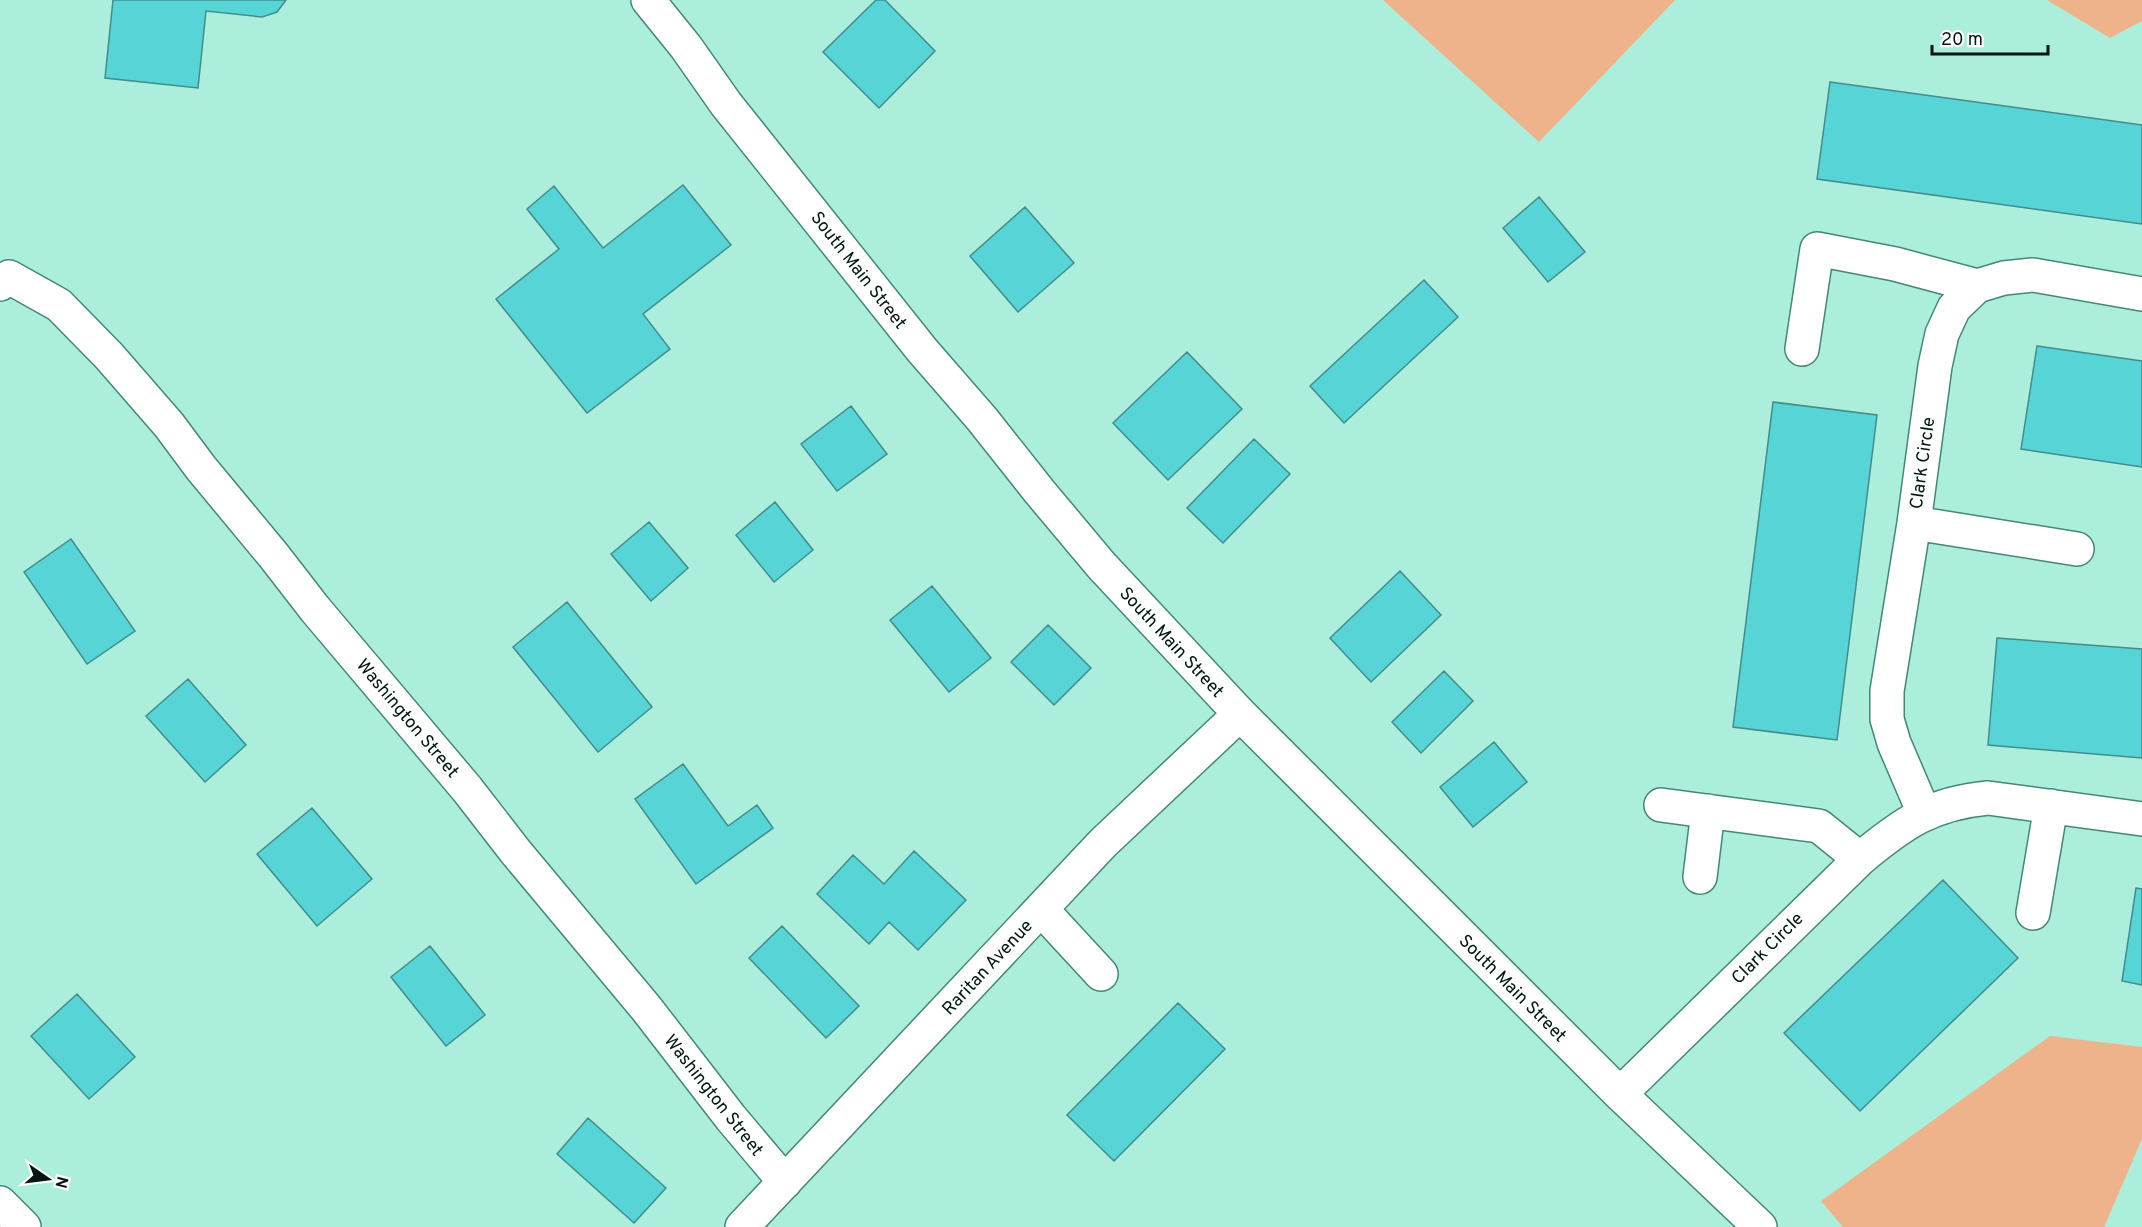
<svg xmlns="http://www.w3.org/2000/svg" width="2142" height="1227" font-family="Overpass,sans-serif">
	<rect width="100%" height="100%" fill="#aaeedb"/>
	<path fill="#eeb38b" d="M1383,0h292l-136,142z
		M2047,0h95v21l-32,17z
		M2050,1036l92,11v92l-38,88h-261l-22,-26z"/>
	<path fill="#57d4d5" stroke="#438c8c" stroke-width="1.5" d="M113,0h173l-9,12 -15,5 -56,-6 -8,77 -93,-10z
		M876,0h9l50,51 -56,57 -56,-56z
		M1830,82l312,43v99l-325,-45z
		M683,185l48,60 -88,69 27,35 -83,64 -91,-114 63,-50 -32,-40 27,-23 49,62z
		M1539,197l46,55 -37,30 -45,-54z
		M1025,207l49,56 -56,49 -48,-56z
		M1424,280l34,37 -114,106 -34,-37z
		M2037,346l105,15v106l-121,-18z
		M1187,352l55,57 -74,71 -55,-57z
		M1773,402l104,13 -40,325 -104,-13z
		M851,406l36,48 -50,37 -36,-47z
		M1254,439l36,35 -67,69 -36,-35z
		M775,502l38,48 -39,32 -38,-47z
		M649,522l39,46 -37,33 -40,-47z
		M71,539l64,92 -48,33 -63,-92z
		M1400,571l41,44 -70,67 -41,-44z
		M932,586l59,72 -42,34 -59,-72z
		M567,602l85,105 -54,45 -85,-105z
		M1048,625l43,43 -37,37 -43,-43z
		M1997,638l145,11v109l-154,-13z
		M1444,671l29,30 -52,52 -29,-31z
		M188,679l58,66 -41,37 -59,-66z
		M1494,742l33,40 -54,45 -33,-40z
		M683,764l45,62 29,-21 16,23 -77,56 -61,-85z
		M312,808l60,71 -55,47 -60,-72z
		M914,851l52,49 -48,50 -29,-28 -20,22 -52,-50 36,-39 31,29z
		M1943,880l75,78 -158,153 -76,-78z
		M2136,888l6,1v96l-20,-4z
		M782,926l77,80 -33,32 -77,-80z
		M430,946l55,69 -39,31 -55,-69z
		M77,994l58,63 -46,42 -58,-63z
		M1178,1003l47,46 -111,112 -47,-46z
		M588,1118l78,70 -32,35 -77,-69z"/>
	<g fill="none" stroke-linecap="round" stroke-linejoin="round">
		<g stroke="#458777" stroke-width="36">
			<path id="minor" d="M648,0l38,47 40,57 196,246 60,69 57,72 62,74 139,149 380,380 140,133
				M0,284l9,-7 50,28 50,51 60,69 32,43 73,88 41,53 152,180 48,62 131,157 85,110 54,64
				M1802,349l15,-100 78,15 82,22
				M1914,523l163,26
				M1661,805l158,21 41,33
				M1924,813l-30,-70 -7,-24v-28l27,-168 21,-157 7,-32 12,-26 23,-22 27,-8 29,-3 109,19
				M1700,877l8,-66
				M1041,909l60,65
				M2033,913l18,-107
				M1620,1094l240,-235c43,-36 72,-56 128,-61l154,21
				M0,1203l24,24
				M742,1227l361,-384 137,-129"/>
		</g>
		<use href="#minor" stroke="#fff" stroke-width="33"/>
	</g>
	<g text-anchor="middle" stroke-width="6" stroke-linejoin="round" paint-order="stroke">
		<g font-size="18" fill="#001611" stroke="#fff">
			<text transform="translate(859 270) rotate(52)" y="6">South Main Street</text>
			<text transform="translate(1922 463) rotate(-82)" y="6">Clark Circle</text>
			<text transform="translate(1172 642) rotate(47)" y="6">South Main Street</text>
			<text transform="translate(408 718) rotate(50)" y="6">Washington Street</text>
			<text transform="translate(1767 948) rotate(-45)" y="6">Clark Circle</text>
			<text transform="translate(987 967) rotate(-47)" y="6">Raritan Avenue</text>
			<text transform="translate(1513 988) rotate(45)" y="6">South Main Street</text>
			<text transform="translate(714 1095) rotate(52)" y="6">Washington Street</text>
		</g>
	</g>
	<g transform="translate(48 1179) rotate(104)" stroke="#ffffff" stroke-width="4.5" paint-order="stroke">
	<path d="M0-4.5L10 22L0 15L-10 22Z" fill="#001611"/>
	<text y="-9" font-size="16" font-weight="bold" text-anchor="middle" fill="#001611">N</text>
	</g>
	<path d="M1932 45v9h116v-9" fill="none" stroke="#001611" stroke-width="3"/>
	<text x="1941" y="45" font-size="18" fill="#001611" stroke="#ffffff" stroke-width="4.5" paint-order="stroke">20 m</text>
</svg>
